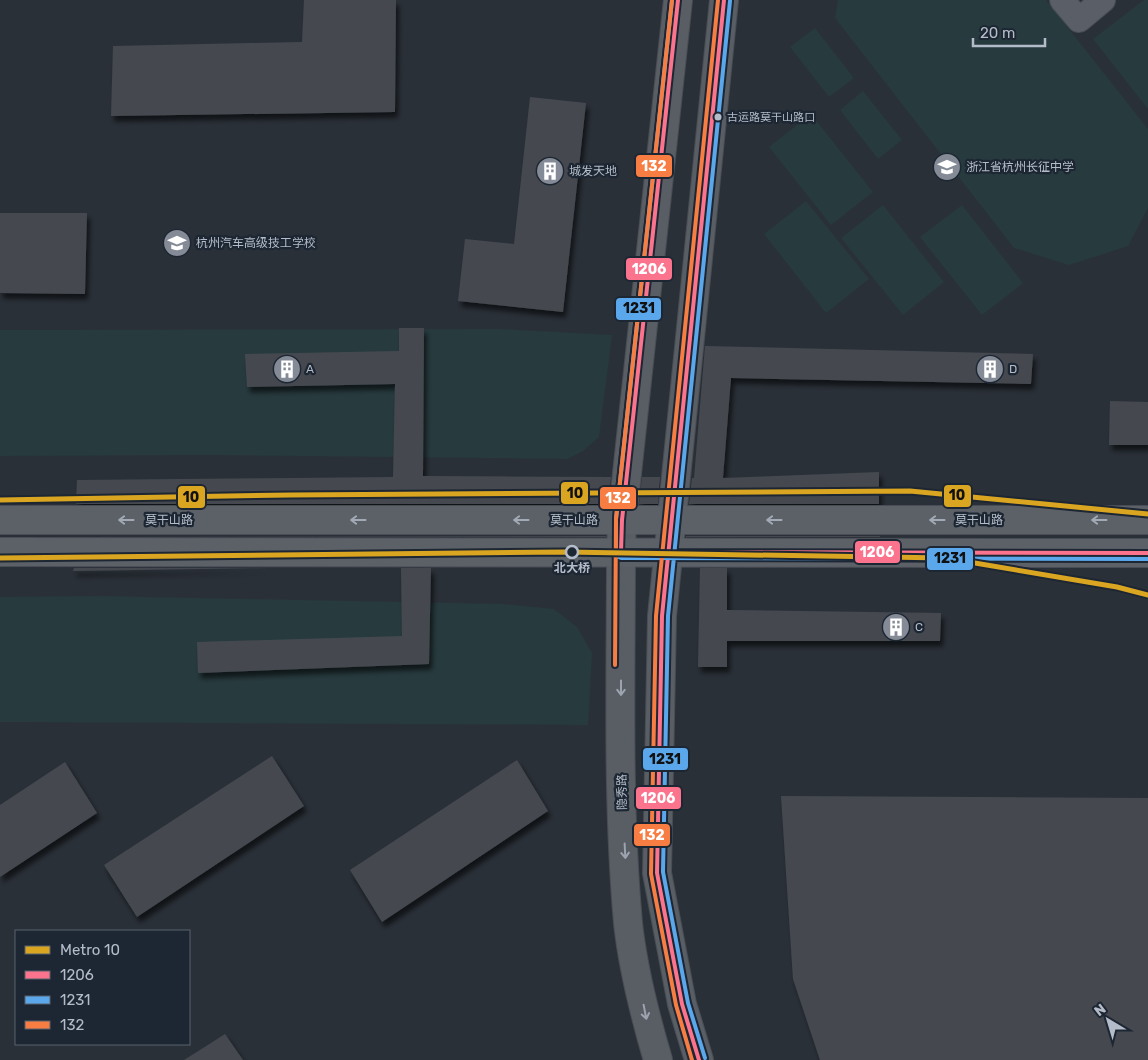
<svg xmlns="http://www.w3.org/2000/svg" width="1148" height="1060" font-family="Rubik,'Noto Sans SC',sans-serif">
	<defs>
		<filter id="shadow"><feDropShadow dx="3" dy="5.5" stdDeviation="2.5" flood-color="#0009"/></filter>
	</defs>
	<rect width="100%" height="100%" fill="#2a3038"/>
	<path fill="#273a3e" d="M838,0h208l102,129v79l-20,38 -59,19 -55,-17 -179,-230z
		M1144,0h4v109l-55,-70z
		M815,28l39,50 -25,19 -39,-50z
		M863,91l39,49 -24,19 -38,-49z
		M811,114l62,78 -42,33 -62,-78z
		M806,201l63,78 -43,34 -62,-79z
		M883,205l61,77 -41,33 -62,-77z
		M962,205l61,78 -41,32 -62,-78z
		M499,329l113,6 -13,102 -16,14 -16,8 -356,-4 -211,1v-126z
		M98,596l404,8 52,5 23,18 15,26 -4,72 -588,-3v-125z"/>
	<path fill="#444950" filter="url(#shadow)" d="M304,0h92l-1,112 -284,4 2,-70 189,-4z
		M530,97l56,6 -23,209 -105,-11 7,-62 49,5z
		M0,213h87l-2,81 -85,-1z
		M399,328h25l-1,148 188,1 -3,27h-532l1,-24 316,-3 2,-93 -148,3 -2,-33 154,-3z
		M705,346l328,8 -2,30 -300,-6 -8,100 156,-6v32h-190l3,-26h2z
		M1110,401l38,1v43h-39z
		M642,477h18l-2,27h-19z
		M75,536h531v1z
		M686,536h194v1h-194z
		M74,568h195l-196,3z
		M401,568h30l-2,96 -231,9 -1,-31 205,-6z
		M700,568h27v42l214,3 -1,28h-213v26h-29z
		M272,756l32,50 -167,111 -33,-52z
		M517,760l31,51 -166,111 -32,-52z
		M65,762l32,51 -97,64v-72z
		M781,796l367,2v262h-328l-27,-81z
		M225,1034l18,26h-59l27,-17z"/>
	<g fill="none" stroke-linecap="round" stroke-linejoin="round">
		<g stroke="#484c53" stroke-width="26">
			<path id="minor" d="M1062,0l17,20 24,-20"/>
		</g>
		<g stroke="#484c53" stroke-width="30">
			<path id="secondary" d="M658,1060c-13,-44 -25,-91 -30,-137 -11,-123 -7,-248 -7,-371l1,-32 56,-520
				M699,1060l-17,-56 -25,-131 5,-257 62,-616"/>
		</g>
		<g stroke="#484c55" stroke-width="30">
			<path id="primary" d="M0,520h1148
				M0,552l1148,1"/>
		</g>
		<use href="#minor" stroke="#5a5e66" stroke-width="24"/>
		<use href="#secondary" stroke="#595d64" stroke-width="28"/>
		<use href="#primary" stroke="#5c6168" stroke-width="28"/>
		<g stroke="#1d2633" stroke-width="8">
			<path id="bus-1" d="M678,0l-56,520 -1,32 527,1
				M699,1060l-17,-56 -25,-131 5,-257 62,-616"/>
		</g>
		<g stroke="#1d2633" stroke-width="8">
			<path id="bus-2" d="M672,0l-56,519v37l5,2 527,1
				M705,1058l-17,-55 -25,-131 5,-256 62,-615"/>
		</g>
		<g stroke="#1d2633" stroke-width="8">
			<path id="bus-3" d="M615,665l1,-146 56,-519
				M692,1060l-16,-55 -25,-131 5,-258 62,-616"/>
		</g>
		<use href="#bus-1" stroke="#fc738d" stroke-width="4"/>
		<use href="#bus-2" stroke="#5aa8eb" stroke-width="4"/>
		<use href="#bus-3" stroke="#f77d43" stroke-width="4"/>
		<g stroke="#1d2633" stroke-width="9">
			<path id="metro-1" d="M0,500l290,-5 620,-4 238,23
				M0,558l565,-6 380,6 172,29 31,8"/>
		</g>
		<use href="#metro-1" stroke="#daa520" stroke-width="5"/>
	</g>
	<defs><path id="oneway-shaft" d="M-6 0H5M1.5-3L5.5 0L1.5 3" fill="none" stroke-width="1.6" stroke-linecap="round" stroke-linejoin="round" transform="scale(1.25)"/></defs>
	<g stroke="#a2aab6">
		<use href="#oneway-shaft" transform="translate(126 520) rotate(-180)"/>
		<use href="#oneway-shaft" transform="translate(358 520) rotate(-180)"/>
		<use href="#oneway-shaft" transform="translate(521 520) rotate(-180)"/>
		<use href="#oneway-shaft" transform="translate(774 520) rotate(180)"/>
		<use href="#oneway-shaft" transform="translate(937 520) rotate(-180)"/>
		<use href="#oneway-shaft" transform="translate(1099 520) rotate(180)"/>
	</g>
	<g stroke="#9da4b0">
		<use href="#oneway-shaft" transform="translate(621 688) rotate(90)"/>
		<use href="#oneway-shaft" transform="translate(625 851) rotate(87)"/>
		<use href="#oneway-shaft" transform="translate(645 1012) rotate(79)"/>
	</g>
	<defs>
		<g id="school-disc" transform="scale(1.4375)"><circle r="9.5" fill="#848b96" stroke="#1d2633"/><path d="M0-5L7-2L0 1L-7-2ZM-4 1L0 2.5L4 1V4Q0 6-4 4Z" fill="#fff"/></g>
		<g id="building-disc" transform="scale(1.4375)"><circle r="9.5" fill="#848b96" stroke="#1d2633"/><path d="M-4-6H4V6H1V3H-1V6H-4ZM-2.5-4.3h1.7v1.8h-1.7ZM.8-4.3h1.7v1.8H.8ZM-2.5-1h1.7V.8h-1.7ZM.8-1h1.7V.8H.8Z" fill="#fff"/></g>
	</defs>
	<g fill-rule="evenodd">
		<use href="#school-disc" x="947" y="167"/>
		<use href="#building-disc" x="550" y="171"/>
		<use href="#school-disc" x="177" y="243"/>
		<use href="#building-disc" x="287" y="369"/>
		<use href="#building-disc" x="990" y="369"/>
		<use href="#building-disc" x="896" y="627"/>
	</g>
	<circle fill="#b4bcc9" stroke="#1d2633" stroke-width="2" cx="718" cy="117" r="4.5"/>
	<circle fill="#1d2633" stroke="#b4bcc9" stroke-width="2.5" cx="572" cy="552" r="6"/>
	<g text-anchor="middle" stroke-width="4.5" stroke-linejoin="round" paint-order="stroke">
		<g font-size="11" fill="#b4bcc9" stroke="#1d2633" text-anchor="start">
			<text x="727" y="121">古运路莫干山路口</text>
		</g>
		<g font-size="12" fill="#b4bcc9" stroke="#1d2633" text-anchor="start">
			<text x="966" y="171">浙江省杭州长征中学</text>
			<text x="569" y="175">城发天地</text>
			<text x="196" y="247">杭州汽车高级技工学校</text>
			<text x="306" y="373">A</text>
			<text x="1009" y="373">D</text>
			<text x="915" y="631">C</text>
		</g>
		<g font-size="12" fill="#b4bcc9" stroke="#1d2633">
			<text x="169" y="524">莫干山路</text>
			<text x="574" y="524">莫干山路</text>
			<text x="979" y="524">莫干山路</text>
			<text transform="translate(622 792) rotate(-91)" y="4">隐秀路</text>
		</g>
		<g font-size="12" font-weight="bold" fill="#b4bcc9" stroke="#1d2633">
			<text x="572" y="572">北大桥</text>
		</g>
	</g>
	<g stroke="#1d2633" stroke-width="2">
		<rect x="635" y="154" width="38" height="24" rx="5" fill="#f77d43"/>
		<rect x="625" y="257" width="48" height="24" rx="5" fill="#fc738d"/>
		<rect x="615" y="297" width="47" height="24" rx="5" fill="#5aa8eb"/>
		<rect x="560" y="481" width="29" height="24" rx="5" fill="#daa520"/>
		<rect x="943" y="484" width="29" height="24" rx="5" fill="#daa520"/>
		<rect x="177" y="485" width="29" height="24" rx="5" fill="#daa520"/>
		<rect x="599" y="486" width="38" height="24" rx="5" fill="#f77d43"/>
		<rect x="854" y="540" width="47" height="24" rx="5" fill="#fc738d"/>
		<rect x="926" y="547" width="48" height="24" rx="5" fill="#5aa8eb"/>
		<rect x="642" y="747" width="47" height="24" rx="5" fill="#5aa8eb"/>
		<rect x="635" y="786" width="47" height="24" rx="5" fill="#fc738d"/>
		<rect x="633" y="823" width="38" height="24" rx="5" fill="#f77d43"/>
	</g>
	<g font-size="14" text-anchor="middle" font-weight="bold" fill="#fff">
		<text x="654" y="171">132</text>
		<text x="649" y="274">1206</text>
		<text x="618" y="503">132</text>
		<text x="877" y="557">1206</text>
		<text x="658" y="803">1206</text>
		<text x="652" y="840">132</text>
	</g>
	<g font-size="14" text-anchor="middle" font-weight="bold" fill="#111">
		<text x="639" y="313">1231</text>
		<text x="575" y="498">10</text>
		<text x="957" y="500">10</text>
		<text x="191" y="502">10</text>
		<text x="950" y="563">1231</text>
		<text x="665" y="764">1231</text>
	</g>
	<rect x="15" y="930" width="175" height="115" fill="#1d2633" stroke="#59626f"/>
	<rect x="25" y="946" width="25" height="8" fill="#daa520" stroke="#59626f"/>
	<text x="60" y="955" font-size="15" fill="#b4bcc9">Metro 10</text>
	<rect x="25" y="971" width="25" height="8" fill="#fc738d" stroke="#59626f"/>
	<text x="60" y="980" font-size="15" fill="#b4bcc9">1206</text>
	<rect x="25" y="996" width="25" height="8" fill="#5aa8eb" stroke="#59626f"/>
	<text x="60" y="1005" font-size="15" fill="#b4bcc9">1231</text>
	<rect x="25" y="1021" width="25" height="8" fill="#f77d43" stroke="#59626f"/>
	<text x="60" y="1030" font-size="15" fill="#b4bcc9">132</text>
	<g transform="translate(1108 1020) rotate(322)" stroke="#1d2633" stroke-width="4" paint-order="stroke">
	<path d="M0-4L9 19L0 12L-9 19Z" fill="#b4bcc9"/>
	<text y="-8" font-size="14" font-weight="bold" text-anchor="middle" fill="#b4bcc9">N</text>
	</g>
	<path d="M973 38v8h72v-8" fill="none" stroke="#b4bcc9" stroke-width="2.5"/>
	<text x="980" y="38" font-size="15" fill="#b4bcc9" stroke="#1d2633" stroke-width="4" paint-order="stroke">20 m</text>
</svg>
